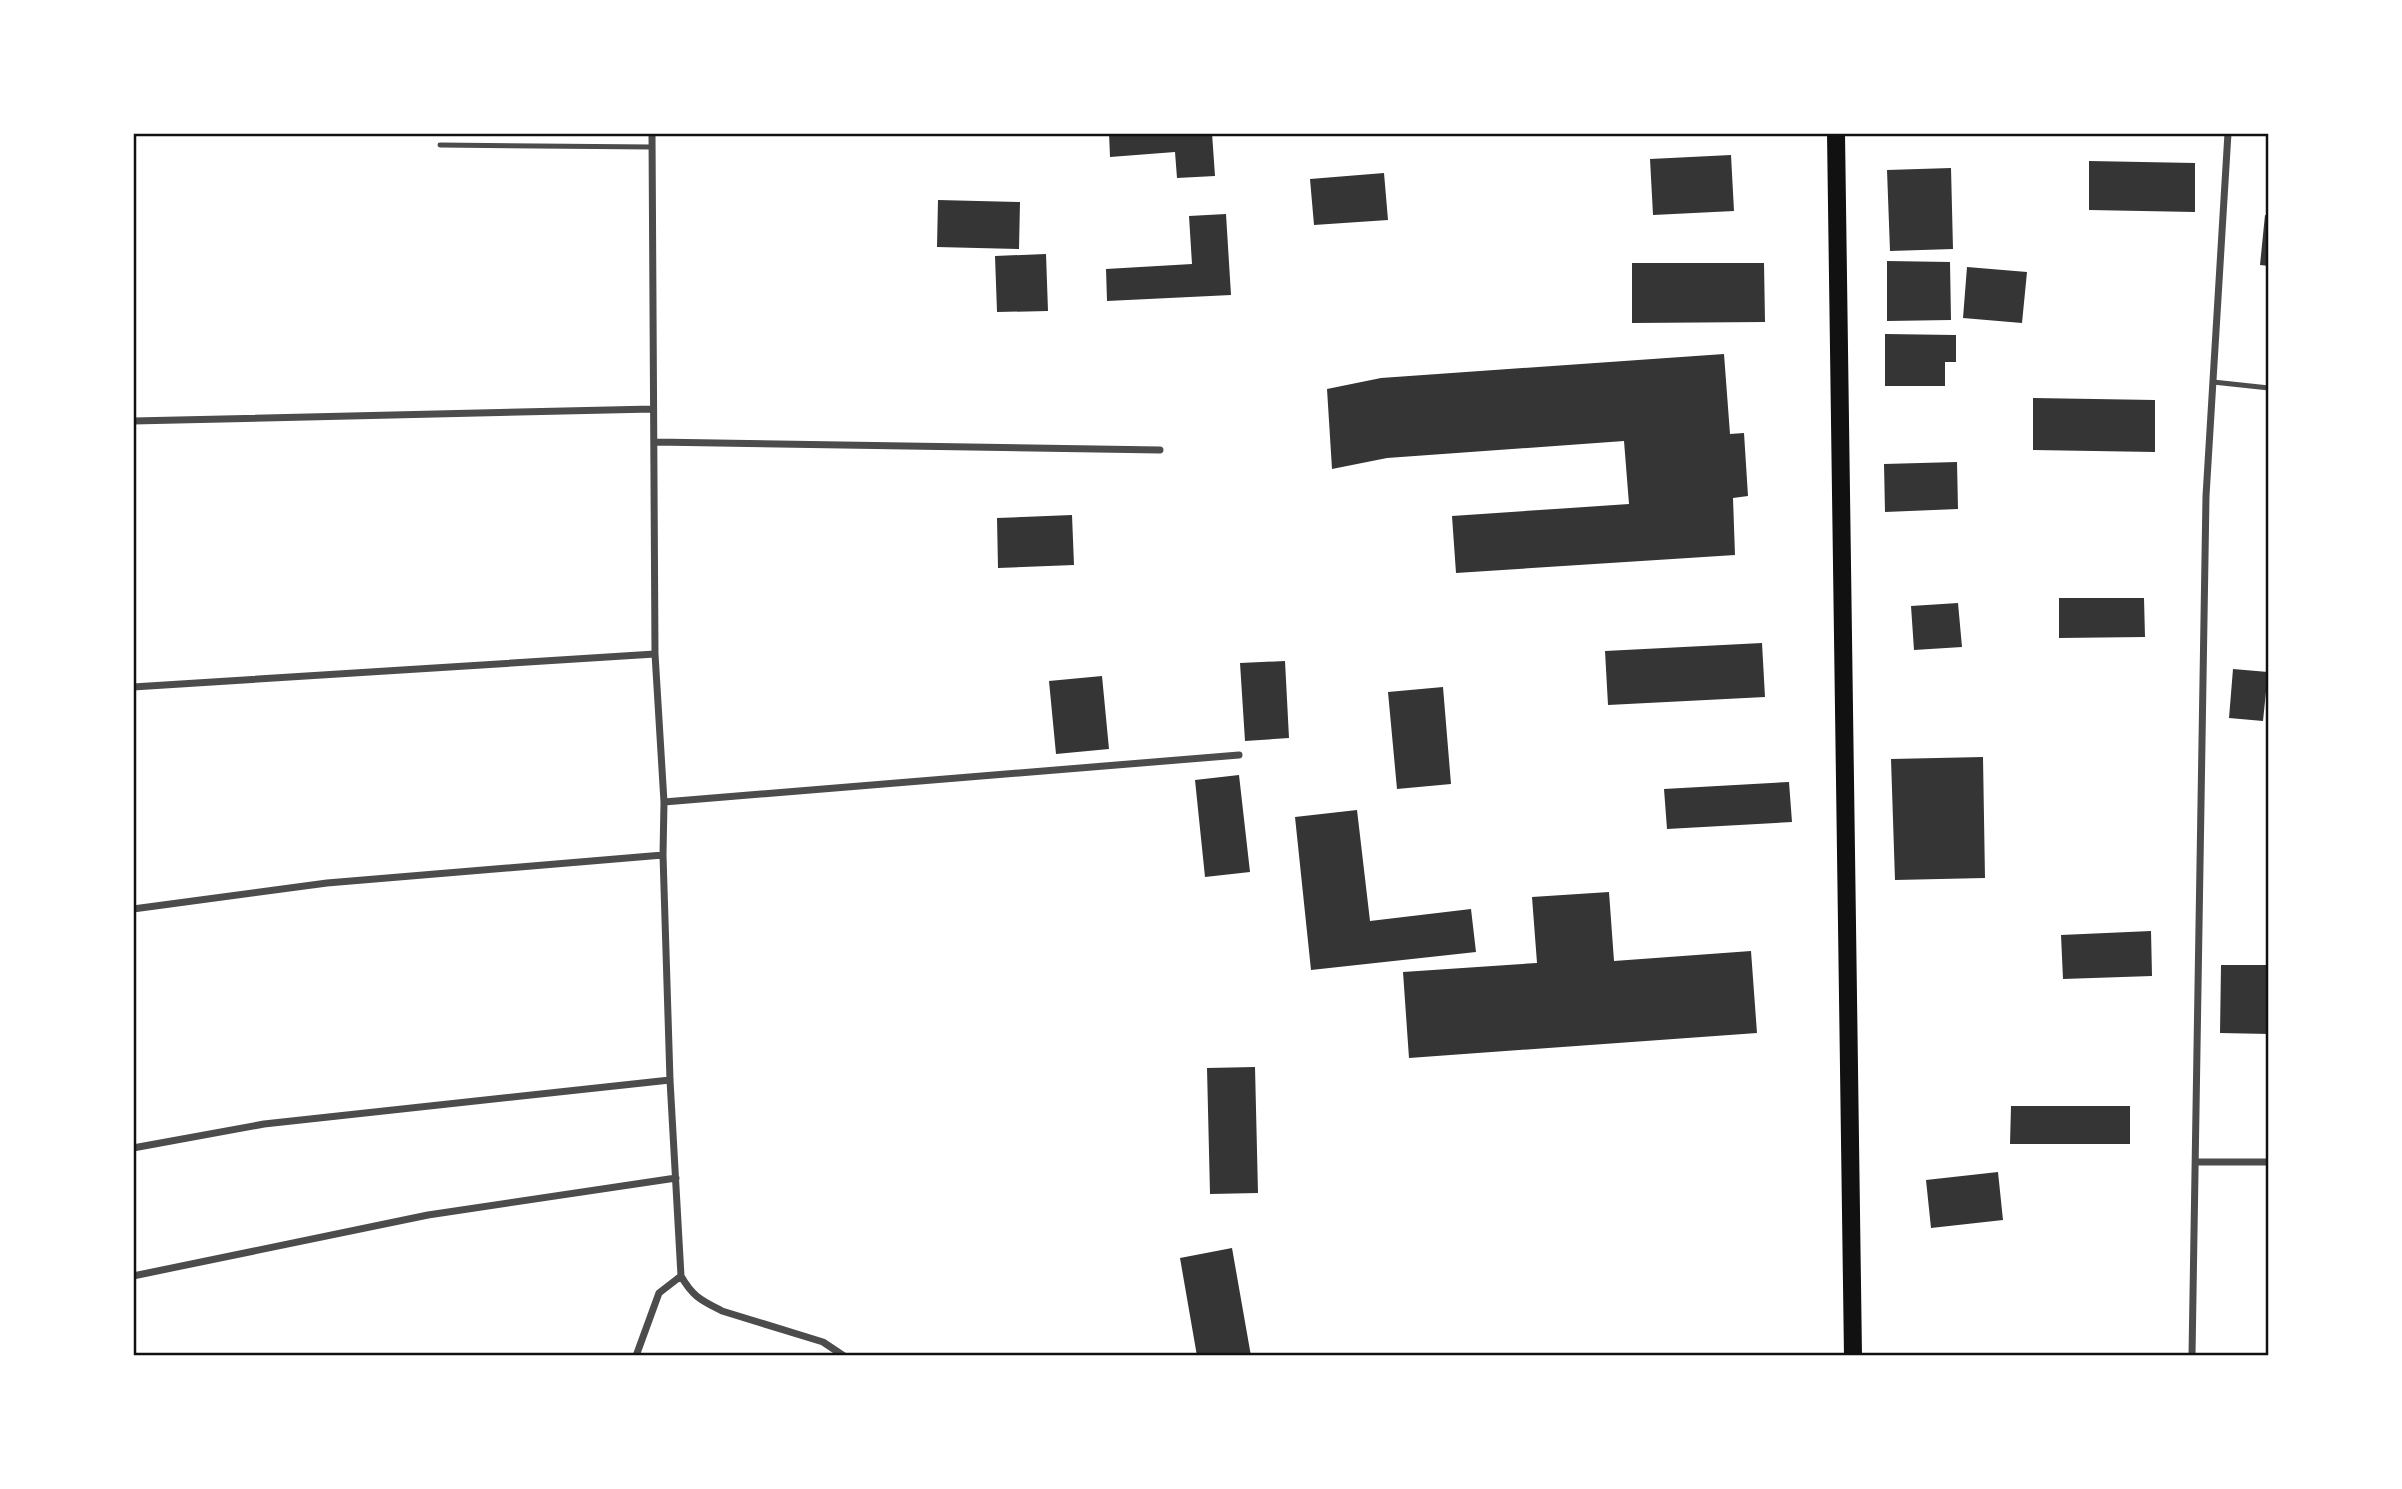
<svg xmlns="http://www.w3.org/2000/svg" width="2402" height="1489" font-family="Lato,sans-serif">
	<rect width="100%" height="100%" fill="#fff"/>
	<path fill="#353535" d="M1109,133h103l3,43 -38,2 -2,-26 -65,5z
		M1731,155l3,56 -81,4 -3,-56z
		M2089,161l106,2v49l-106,-2z
		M1951,168l2,81 -63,2 -3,-81z
		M1384,173l4,47 -74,5 -4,-46z
		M938,200l82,2 -1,47 -82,-2z
		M1226,214l5,81 -124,6 -1,-32 86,-5 -3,-48z
		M2265,215l4,1v50l-9,-1z
		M1046,254l2,57 -51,1 -2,-56z
		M1887,261l63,1 1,58 -64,1z
		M1632,263h132l1,59 -133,1z
		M1967,267l60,5 -5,51 -59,-5z
		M1885,334l71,1v27h-11v24h-60z
		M1724,354l6,80 14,-1 4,63 -15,2 2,57 -279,18 -4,-57 177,-12 -5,-63 -237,17 -55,11 -5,-80 54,-11z
		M2033,398l122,2v52l-122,-2z
		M1957,462l1,47 -73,3 -1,-48z
		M1072,515l2,50 -76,3 -1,-50z
		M2059,598h85l1,39 -86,1z
		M1958,603l4,44 -48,3 -3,-44z
		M1762,643l3,54 -157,8 -3,-54z
		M1285,661l4,77 -44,3 -5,-78z
		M2233,669l35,3 -5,49 -34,-3z
		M1102,676l7,73 -53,5 -7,-73z
		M1443,687l8,97 -54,5 -9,-97z
		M1983,757l2,121 -90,2 -4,-121z
		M1239,775l11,97 -45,5 -10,-97z
		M1789,782l3,40 -125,7 -3,-40z
		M1357,810l13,111 101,-12 5,43 -165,18 -16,-153z
		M1609,892l5,69 137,-10 6,82 -348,25 -6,-86 134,-9 -5,-66z
		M2151,931l1,45 -89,3 -2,-44z
		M2221,965h48v69l-49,-1z
		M1255,1067l3,126 -48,1 -3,-126z
		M2011,1106h119v38h-120z
		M1998,1172l5,48 -72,8 -5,-48z
		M1232,1248l19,108h-54l-17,-98z"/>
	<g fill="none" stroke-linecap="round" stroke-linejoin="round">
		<path stroke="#4c4c4c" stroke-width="5" d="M440,145l212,2
			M2213,382l56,6"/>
		<path stroke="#4c4c4c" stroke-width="7" d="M652,133l3,521 9,148 -1,53 7,225 11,196c12,21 20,24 41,35l101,31 21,14
			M133,421l520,-12
			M655,442l505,8
			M133,687l522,-33
			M664,802l575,-47
			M133,909l194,-26 336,-28
			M133,1148l131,-24 406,-44
			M2196,1162h73
			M133,1276l295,-61 248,-37
			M636,1356l23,-63 22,-17
			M2192,1356l14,-860 22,-363"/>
		<path stroke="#111" stroke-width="18" d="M1836,133l17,1223"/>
	</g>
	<rect width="2402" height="1489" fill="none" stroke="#ffffff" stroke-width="270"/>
	<rect x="135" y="135" width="2132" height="1219" fill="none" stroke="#111" stroke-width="2.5"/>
</svg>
